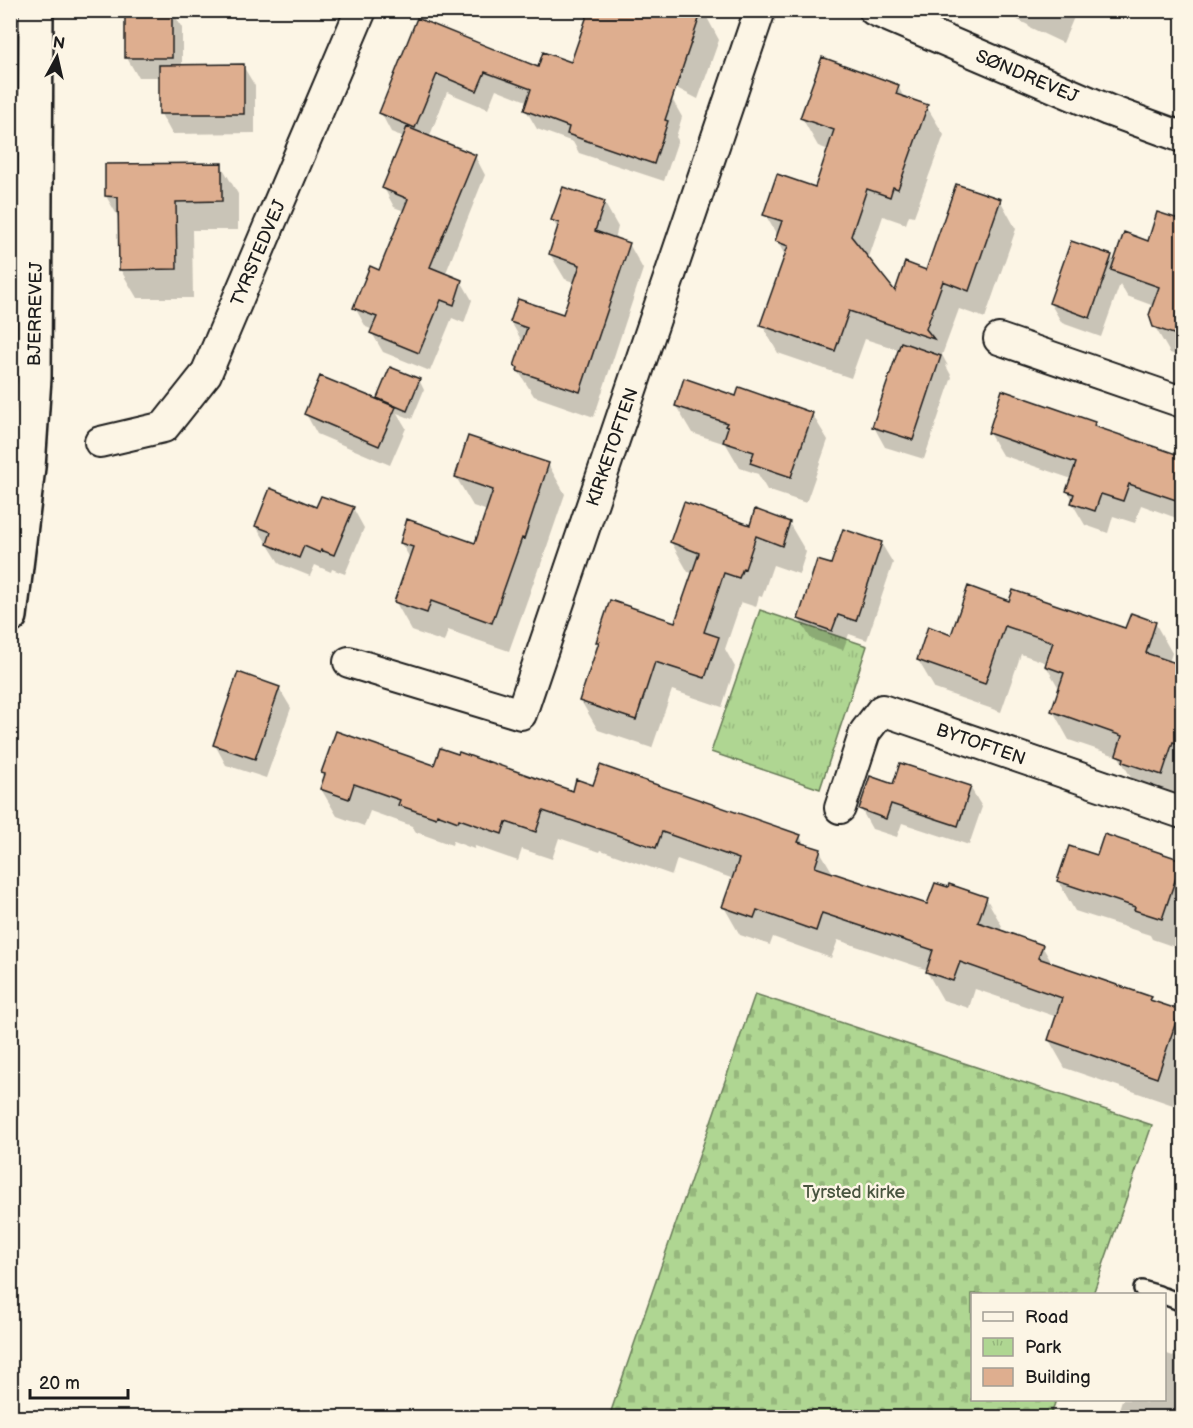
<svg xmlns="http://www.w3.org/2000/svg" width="1193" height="1428" font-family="'Balsamiq Sans',sans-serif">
	<defs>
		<pattern id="cemetery-stones" width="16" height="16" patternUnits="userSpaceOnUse" patternTransform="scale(1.5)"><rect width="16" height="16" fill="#afd692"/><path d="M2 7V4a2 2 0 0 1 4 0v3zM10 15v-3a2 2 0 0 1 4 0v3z" fill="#96b77d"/></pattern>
		<pattern id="park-tufts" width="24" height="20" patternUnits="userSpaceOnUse" patternTransform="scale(1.5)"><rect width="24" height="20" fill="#afd692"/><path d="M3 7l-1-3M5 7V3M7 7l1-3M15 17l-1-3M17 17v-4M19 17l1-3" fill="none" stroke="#96b77d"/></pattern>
	</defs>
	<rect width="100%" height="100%" fill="#fcf5e5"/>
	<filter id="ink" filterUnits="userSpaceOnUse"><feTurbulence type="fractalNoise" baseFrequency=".0167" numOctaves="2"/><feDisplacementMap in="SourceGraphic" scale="12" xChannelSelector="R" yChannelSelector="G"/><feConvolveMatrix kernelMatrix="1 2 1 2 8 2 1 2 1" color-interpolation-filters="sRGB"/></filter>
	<g filter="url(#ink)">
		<path fill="url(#cemetery-stones)" stroke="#667957" stroke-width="1.5" d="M755,994l397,131 -59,169h-121v106h84l-6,17h-441z"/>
		<path fill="url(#park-tufts)" stroke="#667957" stroke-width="1.5" d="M760,610l107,36 -47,143 -109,-37z"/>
		<path fill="#0003" d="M172,10l10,18v38h61l12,20v47l-83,1 -11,-20 -1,-37h-22l-11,-19z
			M591,10h112l16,30 -21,59 -94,-48z
			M1002,10h75l-14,33 -34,-16 -1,-2 -12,-6 -3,-3z
			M418,19l121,50 133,30 10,18 -6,20 2,3 -14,41 -85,-28 -6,-11 -36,-13 -11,-19 3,-8 -33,-13 -8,20 -41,-17 -18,46 46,18 10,19 -40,100 16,6 11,19 -8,23 -12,-5 -22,53 -47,-19 -11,-19 1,-3 -7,-3 -11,-19 25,-36 24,-61 -10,-4 -10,-19 20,-51 -13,-5 -10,-19z
			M898,86l6,12 23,9 17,28 -30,81 -5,-1 -3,9 -23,-8 -15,44 28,34 31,-22 73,-72 16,29 -31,89 -26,-9 -17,46 6,11 -3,-2 7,13 -28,82 -39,-12 -11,-20 26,-77 -35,-11 -14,39 -73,-25 -16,-28 24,-68 -9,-16 1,-4 -13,-23 51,-25 13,-39 -11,-4 -16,-28z
			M10,136l3,4v101h-3z
			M221,165l17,29v36h-46l1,68h-56l-17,-29v-49l-14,-24z
			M604,202l14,25 -3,12 14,5 14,25 -49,148 -60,-21 -19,-30 8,-23 -12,-21 53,-6 12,-33 -11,-4 -15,-25 8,-24 -5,-10z
			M1152,232l30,10v118l-3,-4 -9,-3 -15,-26 -1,-21 -27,-10 -7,-12 -19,53 -39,-14 -12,-20 22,-60 39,14 4,6 34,-20z
			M419,380l5,10 -12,29 -15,-6 9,15 -16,37 -73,-31 -11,-20 76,-11 -3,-5z
			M737,397l75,17 16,26 -22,63 -39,-13 -9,-16 -18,-6 -14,-24 -34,-11 -16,-27z
			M1094,423l4,5 84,29v63l-41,-15 -6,18 -22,-7 -5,17 -23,-8 -13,-22 1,-3 -5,-9 4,-12 -70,-24 -13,-22z
			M548,464l17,30 -25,73h-1l-30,84 -61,-21 -4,12 -32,-11 -17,-30 15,-43 -9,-15 75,2 12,-34 -15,-5 -17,-29z
			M353,508l11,20 -19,46 -13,-5 -1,3 -16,-7 -5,11 -30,-12 -24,-38 61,-17z
			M789,523l17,29 -7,22 -26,-9 -11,32 -3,-1 -3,11 -15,-5 -16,47 10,18 -13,40 -50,-17 -20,58 -54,-18 -17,-29 19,-57 -2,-3 77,-17 18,-51 -5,-1 -17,-30 80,-15z
			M881,543l12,20 -26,77 -18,-6 -6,16 -32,-11 -12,-20 33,-53z
			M1010,603l116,27 29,-7 17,30 -3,9 13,5v125l-3,11 -44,-19 -16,-27 -50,-17 -16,-29 7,-21 -14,-24 1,-3 -26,-9 -20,58 -66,-23 -17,-29 34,-24z
			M279,688l12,20 -25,70 -40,-13 -11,-20z
			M434,767l366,69 5,10 15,5 14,24 94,31 58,-8 16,28 -2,5 42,15 11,19 98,33 2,5 26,9 3,6v59l-9,28 -108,-37 -16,-28 8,-23 -82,-28 -6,19 -26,-8 -16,-28 1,-2 -90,-30 -7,18 -58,-21 -3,8 -30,-10 -16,-28 10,-28 -57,-20 -5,16 -71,-25 -1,2 -41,-14 -7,21 -30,-10 -4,12 -43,-15 -1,3 -21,-8 -1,4 -36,-13 -4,-6 -42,-15 -6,15 -27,-10 -16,-27 4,-12 -2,-5z
			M894,786l76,1 12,20 -13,38 -67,-22 -5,14 -25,-8 -11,-20z
			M1098,857l83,4 1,3v71l-4,13 -26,-9 -2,-4 -75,-24 -17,-30z
			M1164,1353l18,6v59h-66l6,-18h15l9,3 1,-3h17z"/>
		<path fill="#deae8f" stroke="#1c1c1c" stroke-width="1.5" d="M125,10h47v48h-47z
			M589,10h113l-37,110 3,1 -14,43 -87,-30 2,-7 -45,-17 7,-21 -46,-17 -8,19 -40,-17 -22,54 -36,-15 38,-95 121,49 5,-15 28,10z
			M822,57l77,28 -3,9 32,11 -30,84 -5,-2 -3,10 -23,-8 -16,47 44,55 10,-29 21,8 30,-86 45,15 -32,92 -26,-10 -17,48 8,10 -85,-28 -14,40 -75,-26 28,-79 -13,-5 7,-20 -19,-6 14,-41 38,13 19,-57 -34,-12z
			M244,64v50h-85v-49z
			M407,127l69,28 -46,112 32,13 -8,25 -13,-5 -22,53 -49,-20 7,-16 -24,-9 17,-42 9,4 29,-71 -26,-11z
			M222,163v38l-46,1 1,67 -58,1 -1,-73 -13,-1v-32z
			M563,187l42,14 -10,30 35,12 -50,149 -63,-21 1,-3 -4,-2 13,-38 -17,-6 8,-23 45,15 17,-49 -31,-11 10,-31 -8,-3z
			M1157,212l25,8v117l-29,-10 -4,-12 10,-28 -48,-17 13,-38 24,9z
			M1071,241l41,14 -22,63 -41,-15z
			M901,342l40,14 -28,84 -41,-13z
			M390,367l30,12 -13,32 -30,-13z
			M320,376l76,31 -17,39 -75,-32z
			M684,378l52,18 3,-9 74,26 -22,64 -41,-14 4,-11 -31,-10 5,-15 -3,-1 2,-3 -52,-17z
			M1002,390l93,32 -1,4 88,30v25l-6,19 -47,-16 -6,17 -22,-7 -6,17 -24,-8 3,-9 -8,-3 10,-28 -88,-30z
			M468,436l81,27 -25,76 -2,-1 -30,85 -61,-22 -4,12 -33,-11 19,-55 -13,-4 7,-24 68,24 18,-53 -38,-13z
			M270,488l46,19 5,-11 33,11 -20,48 -13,-5 -1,3 -16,-7 -5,12 -32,-14 4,-12 -16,-6z
			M684,502l66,23 5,-16 35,13 -8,24 -26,-10 -11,33 -2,-1 -4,10 -15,-5 -20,59 15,5 -14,41 -50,-16 -19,58 -57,-19 20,-59h-3l14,-42 65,22 24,-69 -29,-11z
			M843,529l39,13 -26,79 -18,-6 -6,16 -34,-12 19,-59 14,4z
			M968,586l41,15 4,-11 112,38 6,-15 25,9 -10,31 36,12v80l-9,-3 -11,33 -39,-13 1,-4 -8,-3 6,-19 -71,-25 13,-38 -19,-7 8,-24 -48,-16 -20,58 -68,-24 11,-34 23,9z
			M238,672l42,15 -25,72 -42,-14z
			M336,731l98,34 6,-17 18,6 1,-2 28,10v-1l86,30 3,-12 17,6 7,-20 201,70 -3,7 23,7 -6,18 112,37 8,-21 13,4 1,-3 38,13 -9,25 65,23 -5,13 114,39 -2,3 30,10 -23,68 -109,-38 14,-42 -102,-36 -7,19 -27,-9 7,-22 -111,-37 -6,18 -59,-21 -3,8 -32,-11 17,-48 -77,-27 -6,16 -71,-24v1l-42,-14 -7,21 -30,-10 -4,12 -43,-15 -1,3 -21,-8 -1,4 -38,-13 2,-5 -46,-16 -5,15 -29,-10 5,-15 -4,-1z
			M900,763l71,23 -13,40 -67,-22 -5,15 -27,-10 11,-33 23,8z
			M1104,834l78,26 -20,59 -28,-9 1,-3 -78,-26 12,-35 28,9z"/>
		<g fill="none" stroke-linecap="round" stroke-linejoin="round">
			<g stroke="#1c1c1c" stroke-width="20">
				<path id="service" d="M1142,1289l17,5
					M1164,1296l18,7"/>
			</g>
			<g stroke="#1c1c1c" stroke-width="34">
				<path id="minor" d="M874,10l234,100 74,27
					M999,339l183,63
					M100,442l64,-15 42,-53 155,-364
					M349,662l172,52 239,-704
					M840,808l25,-76 17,-22 300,103"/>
			</g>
			<g stroke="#1c1c1c" stroke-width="38">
				<path id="tertiary" d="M10,616l18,-149 6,-89 2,-368"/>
			</g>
			<use href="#service" stroke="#fcf5e5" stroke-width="15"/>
			<use href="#minor" stroke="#fcf5e5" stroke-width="30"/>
			<use href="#tertiary" stroke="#fcf5e5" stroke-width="33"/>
		</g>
	</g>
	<g text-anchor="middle" stroke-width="5" stroke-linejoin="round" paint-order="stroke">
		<g font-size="18" fill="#1c1c1c" stroke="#fcf5e5">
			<text transform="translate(1027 76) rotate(23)" y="6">SØNDREVEJ</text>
			<text transform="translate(258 253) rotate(-67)" y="6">TYRSTEDVEJ</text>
			<text transform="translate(35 314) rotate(-89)" y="6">BJERREVEJ</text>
			<text transform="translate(612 447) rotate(-71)" y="6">KIRKETOFTEN</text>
			<text transform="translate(981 744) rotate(19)" y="6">BYTOFTEN</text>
		</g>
		<g font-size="18" fill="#48543f" stroke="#fcf5e5">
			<text x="854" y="1198">Tyrsted kirke</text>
		</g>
	</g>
	<rect width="1193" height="1428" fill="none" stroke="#fcf5e5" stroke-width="36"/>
	<rect x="18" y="18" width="1157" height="1392" fill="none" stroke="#1c1c1c" stroke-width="2" filter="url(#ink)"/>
	<rect x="971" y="1293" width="195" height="108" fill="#fcf5e5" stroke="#a29e95" stroke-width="1.5"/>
	<rect x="983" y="1312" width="30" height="9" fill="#fcf5e5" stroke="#a29e95" stroke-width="1.5"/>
	<text x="1025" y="1323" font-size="18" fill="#1c1c1c">Road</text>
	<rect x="983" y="1338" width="30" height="18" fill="url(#park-tufts)" stroke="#a29e95" stroke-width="1.5"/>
	<text x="1025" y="1353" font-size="18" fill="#1c1c1c">Park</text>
	<rect x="983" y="1368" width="30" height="18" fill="#deae8f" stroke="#a29e95" stroke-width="1.5"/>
	<text x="1025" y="1383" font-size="18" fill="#1c1c1c">Building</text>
	<g transform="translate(57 57) rotate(8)" stroke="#fcf5e5" stroke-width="4.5" paint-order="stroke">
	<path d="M0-4.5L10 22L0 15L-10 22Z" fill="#1c1c1c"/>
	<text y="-9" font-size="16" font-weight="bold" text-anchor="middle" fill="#1c1c1c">N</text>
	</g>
	<path d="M30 1389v9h98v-9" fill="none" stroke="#1c1c1c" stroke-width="3"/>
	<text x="39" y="1389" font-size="18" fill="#1c1c1c" stroke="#fcf5e5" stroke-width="4.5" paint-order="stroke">20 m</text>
</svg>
